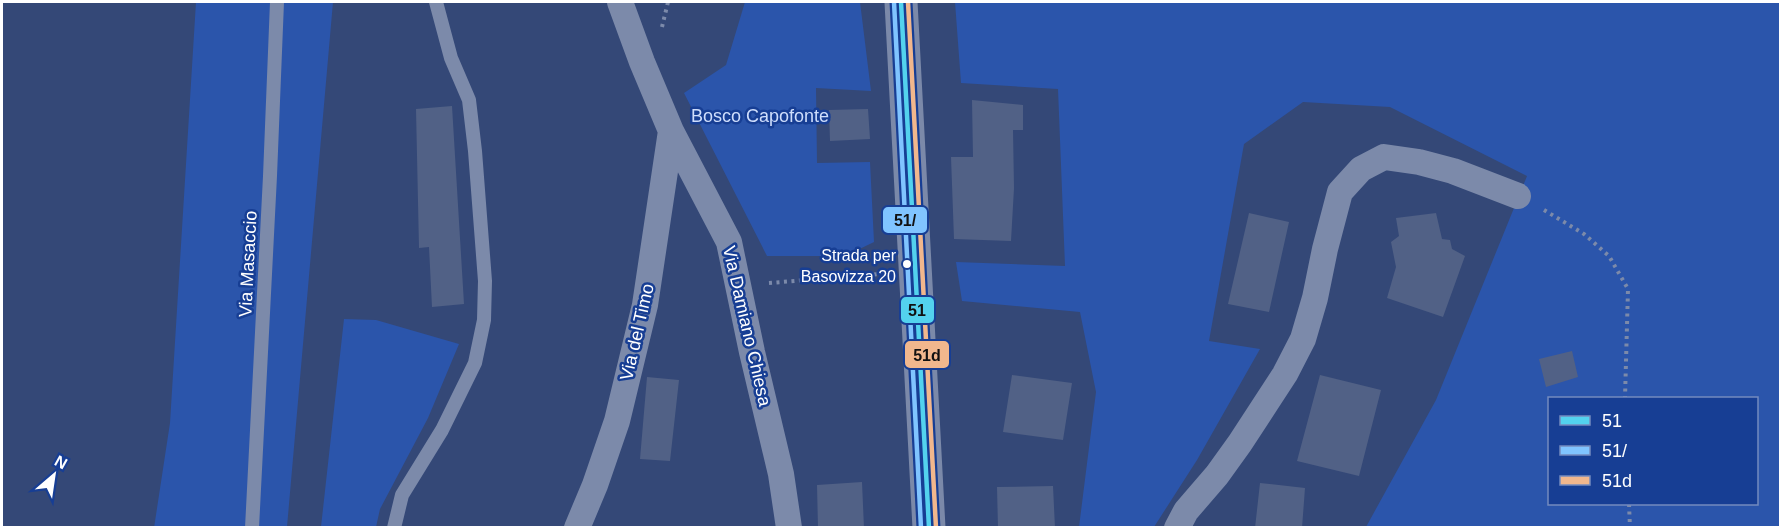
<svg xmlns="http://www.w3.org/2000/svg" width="1782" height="529" font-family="Arial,sans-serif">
	<rect width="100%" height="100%" fill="#344877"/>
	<path fill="#2b55ab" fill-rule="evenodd" d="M196,2h137l-46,525 -133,1 16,-105z
		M745,2h115l11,89 -55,-3 1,75 53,-1 4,80 -29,14h-78l-83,-163 42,-28z
		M955,2h825v525h-414l70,-127 91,-224 -137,-69 -87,-5 -59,42 -35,197 51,8 -63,111 -43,67h-75l17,-135 -16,-80 -118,-11 -6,-39 109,4 -7,-177 -97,-6zM1550,398h206v106h-206z
		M344,319l32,1 83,24 -31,74 -48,91 -4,18h-55z"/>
	<path fill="#516186" d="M972,100l51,5v25h-10l1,58 -3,53 -57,-2 -3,-82h22z
		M452,106l12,198 -32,3 -3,-60 -10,1 -3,-139z
		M868,109l2,30 -40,2 -1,-31z
		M1249,213l40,9 -20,90 -41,-8z
		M1436,213l6,26 8,1 2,9 13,7 -22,61 -56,-19 9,-31 -5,-25 8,-6 -3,-18z
		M1572,351l6,26 -32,10 -7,-28z
		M1012,375l60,8 -9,57 -60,-8z
		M1320,375l61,15 -22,86 -62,-15z
		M647,377l32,3 -9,81 -30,-2z
		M862,482l2,46h-46l-1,-43z
		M1260,483l45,5 -3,40h-47z
		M1053,486l2,42h-57l-1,-41z"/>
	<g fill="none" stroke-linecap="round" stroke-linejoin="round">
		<path stroke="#7c8aaa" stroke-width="4" stroke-dasharray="3 4.5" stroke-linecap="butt" d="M662,27l6,-25
			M1544,210l40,24 25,22 19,33 -3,109
			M769,283l112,-9
			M1629,504l1,24
			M188,528v-1"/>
		<path stroke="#7c8aaa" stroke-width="14" d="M252,528l18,-352 7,-174
			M394,528l8,-33 40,-65 33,-67 9,-43 1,-39 -10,-130 -6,-51 -18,-42 -15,-56"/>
		<path stroke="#7c8aaa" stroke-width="26" d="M620,2l22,60 29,69 58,111 23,110 29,122 8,54
			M577,528l18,-43 22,-64 28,-116 26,-174
			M1177,528l9,-17 31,-36 23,-32 45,-69 18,-35 12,-41 10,-49 15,-57 21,-23 23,-12 35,5 34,9 65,25"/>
		<path stroke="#7b89a9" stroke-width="33" d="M901,2l28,526"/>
		<g stroke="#173e94" stroke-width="9">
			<path id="bus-1" d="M901,2l28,526"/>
		</g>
		<g stroke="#173e94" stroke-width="9">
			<path id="bus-2" d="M894,2l27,526"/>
		</g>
		<g stroke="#173e94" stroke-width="9">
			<path id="bus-3" d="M908,2l28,526"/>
		</g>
		<use href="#bus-1" stroke="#53d2ee" stroke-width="4.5"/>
		<use href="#bus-2" stroke="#80c4ff" stroke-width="4.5"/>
		<use href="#bus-3" stroke="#f1b78d" stroke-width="4.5"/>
	</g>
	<circle fill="#fff" stroke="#173e94" stroke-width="2" cx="907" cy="264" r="5"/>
	<g text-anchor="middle" stroke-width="5" stroke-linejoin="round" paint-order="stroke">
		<g font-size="16" fill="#fff" stroke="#173e94" text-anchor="end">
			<text x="896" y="261">Strada per<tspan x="896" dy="21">Basovizza 20</tspan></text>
		</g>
		<g font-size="18" fill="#ceddfc" stroke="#173e94">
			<text x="760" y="122">Bosco Capofonte</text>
		</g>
		<g font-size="18" fill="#fff" stroke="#173e94">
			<text transform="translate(248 264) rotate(-87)" y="6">Via Masaccio</text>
			<text transform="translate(747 326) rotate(77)" y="6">Via Damiano Chiesa</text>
			<text transform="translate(637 332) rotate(-77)" y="6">Via del Timo</text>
		</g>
	</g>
	<g stroke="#173e94" stroke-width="2">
		<rect x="882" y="206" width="46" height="28" rx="6" fill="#80c4ff"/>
		<rect x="900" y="296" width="35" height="28" rx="6" fill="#53d2ee"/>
		<rect x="904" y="340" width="46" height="29" rx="6" fill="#f1b78d"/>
	</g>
	<g font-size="16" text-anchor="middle" font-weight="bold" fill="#111">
		<text x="905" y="226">51/</text>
		<text x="917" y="316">51</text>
		<text x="927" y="361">51d</text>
	</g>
	<rect width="1782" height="529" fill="none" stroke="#ffffff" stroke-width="6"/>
	<rect x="1548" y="397" width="210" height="108" fill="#173e94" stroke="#748bbf" stroke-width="1.5"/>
	<rect x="1560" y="416" width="30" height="9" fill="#53d2ee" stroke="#748bbf" stroke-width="1.5"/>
	<text x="1602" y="427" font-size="18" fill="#ffffff">51</text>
	<rect x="1560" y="446" width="30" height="9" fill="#80c4ff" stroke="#748bbf" stroke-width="1.5"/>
	<text x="1602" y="457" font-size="18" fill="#ffffff">51/</text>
	<rect x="1560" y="476" width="30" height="9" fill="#f1b78d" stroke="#748bbf" stroke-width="1.5"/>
	<text x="1602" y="487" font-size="18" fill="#ffffff">51d</text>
	<g transform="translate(54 475) rotate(29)" stroke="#173e94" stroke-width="4.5" paint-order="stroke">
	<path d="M0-4.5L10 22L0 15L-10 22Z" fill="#ffffff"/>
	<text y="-9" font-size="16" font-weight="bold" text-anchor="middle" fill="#ffffff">N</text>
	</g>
</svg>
